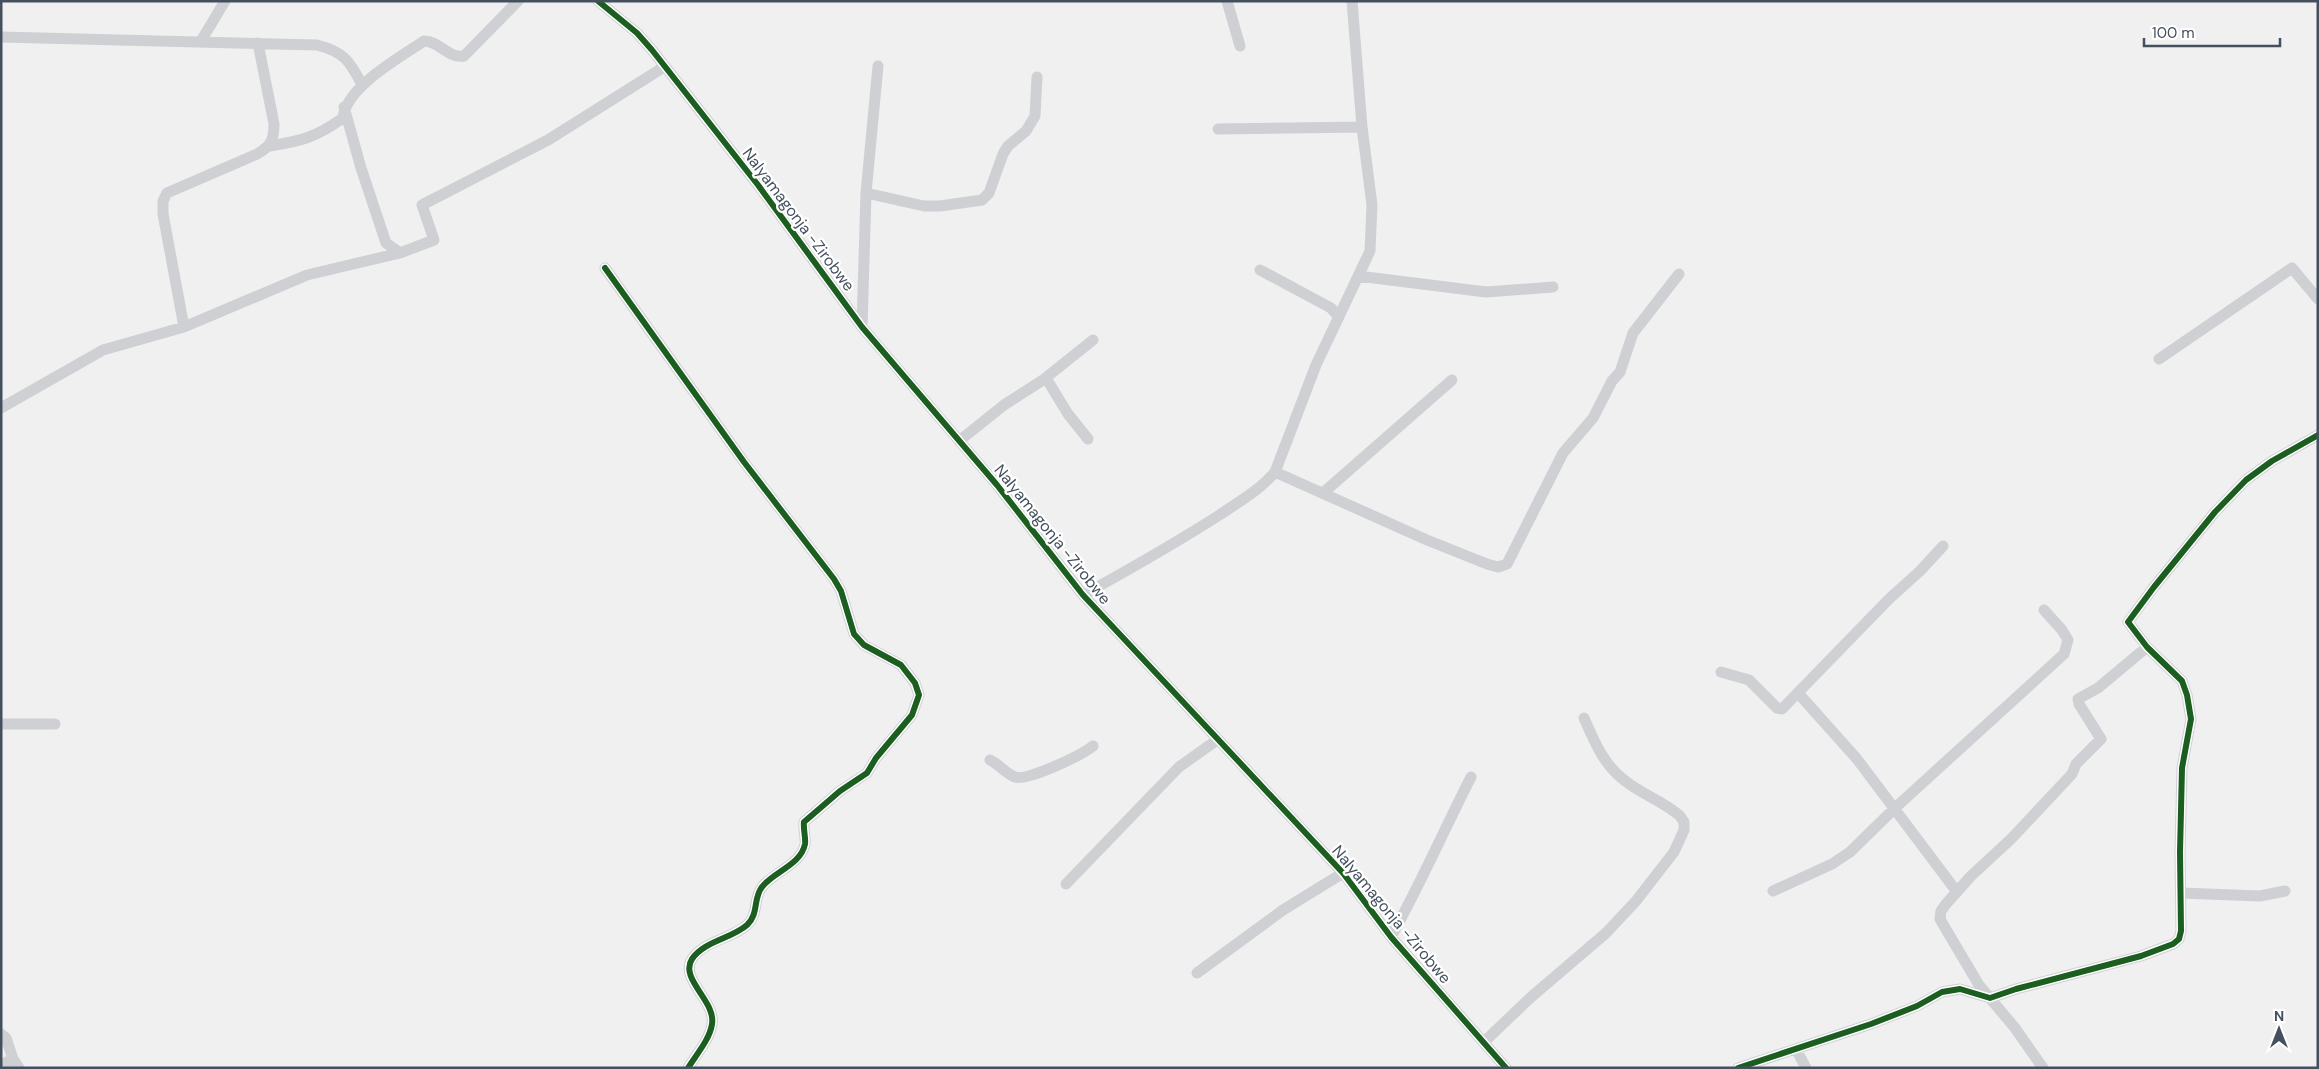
<svg xmlns="http://www.w3.org/2000/svg" width="2319" height="1069" font-family="'DM Sans',sans-serif">
	<rect width="100%" height="100%" fill="#f1f0f0"/>
	<g fill="none" stroke-linecap="round" stroke-linejoin="round">
		<path stroke="#ced0d4" stroke-width="11" d="M598,1l39,32 15,17 106,135 104,142 135,158 86,110 260,278 48,64 115,131
			M1227,1l13,45
			M1,37l316,8c27,7 33,16 45,40
			M201,41l24,-40
			M344,107l17,61 25,75 14,10 34,-13 -12,-35 126,-65 116,-73
			M1218,129l144,-2
			M270,146c32,-5 46,-9 73,-28 3,-31 56,-60 81,-77 16,0 24,18 40,15l54,-55
			M866,193l58,13h16l42,-6 7,-7 14,-39 5,-8 18,-15 9,-15 2,-39
			M605,268l139,194 90,117 7,12 13,43 10,11 37,20 14,18 4,12 -7,20 -36,43 -9,15 -27,18 -36,31c-1,7 2,16 1,22 -4,21 -32,28 -43,43 -9,11 -3,27 -15,38 -16,14 -43,16 -55,34 -13,20 24,42 20,65 -2,15 -16,31 -24,44
			M1260,270l71,38 8,9
			M1358,276l128,16 67,-5
			M184,327l-21,-113v-13l4,-8 90,-39c14,-8 17,-14 17,-30l-16,-81
			M862,327l4,-134 12,-127
			M2159,359l133,-91 26,31
			M1046,378l22,36 20,25
			M1,408l102,-58 81,-23 123,-52 93,-22
			M959,441l45,-36 39,-25 50,-40
			M1275,472l152,68 60,24 11,3 9,-3 56,-111 30,-35 19,-37 8,-9 13,-39 46,-59
			M1323,493l129,-113
			M1083,595c47,-26 93,-52 138,-81 19,-13 39,-24 54,-42l41,-107 54,-114 2,-46 -10,-78 -10,-126
			M1721,672l28,8 28,28 5,1 107,-110 31,-28 23,-25
			M1798,693l59,66 100,133
			M1,724h54
			M990,760c9,4 16,14 25,17 13,4 67,-22 78,-31
			M1066,884l113,-117 38,-27
			M1773,891l59,-27 18,-12 45,-44 169,-154 4,-14 -6,-10 -18,-20
			M2181,893l79,3 25,-5
			M1391,937c29,-52 53,-107 80,-160
			M1197,973l86,-63 60,-37
			M1,1034l5,4 7,21
			M1484,1042l46,-44 76,-65 30,-32 38,-49 10,-22v-8l-4,-6c-17,-15 -39,-22 -56,-36 -20,-15 -30,-39 -40,-62
			M1796,1049l10,19
			M1,1065l12,-6 6,9
			M1738,1068l133,-44 46,-18 25,-14 18,-3 30,9 26,-9 125,-33 32,-12 6,-5 2,-8 -1,-79 2,-84 9,-49 -4,-24 -5,-14 -35,-34 -19,-25 26,-35 61,-75 31,-32 26,-19 46,-26
			M2043,1068l-28,-40 -36,-43 -35,-59 -4,-7 1,-8 5,-7 25,-28 40,-37 61,-65 4,-10 25,-25 -22,-35 -1,-5 20,-11 49,-41"/>
		<g stroke="#fff" stroke-width="9">
			<path id="cycleway" d="M598,1l39,32 15,17 106,135 104,142 135,158 86,110 260,278 48,64 115,131
				M605,268l139,194 90,117 7,12 13,43 10,11 37,20 14,18 4,12 -7,20 -36,43 -9,15 -27,18 -36,31c-1,7 2,16 1,22 -4,21 -32,28 -43,43 -9,11 -3,27 -15,38 -16,14 -43,16 -55,34 -13,20 24,42 20,65 -2,15 -16,31 -24,44
				M1738,1068l133,-44 46,-18 25,-14 18,-3 30,9 26,-9 125,-33 32,-12 6,-5 2,-8 -1,-79 2,-84 9,-49 -4,-24 -5,-14 -35,-34 -19,-25 26,-35 61,-75 31,-32 26,-19 46,-26"/>
		</g>
		<use href="#cycleway" stroke="#1b5e20" stroke-width="6"/>
	</g>
	<g text-anchor="middle" stroke-width="4.5" stroke-linejoin="round" paint-order="stroke">
		<g font-size="16" fill="#45505e" stroke="#fff">
			<text transform="translate(799 219) rotate(53)" y="6">Nalyamagonja -Zirobwe</text>
			<text transform="translate(1053 534) rotate(51)" y="6">Nalyamagonja -Zirobwe</text>
			<text transform="translate(1392 914) rotate(50)" y="6">Nalyamagonja -Zirobwe</text>
		</g>
	</g>
	<rect width="2319" height="1069" fill="none" stroke="#45505e" stroke-width="5"/>
	<g transform="translate(2279 1029)" stroke="#ffffff" stroke-width="4" paint-order="stroke">
	<path d="M0-4L9 19L0 12L-9 19Z" fill="#45505e"/>
	<text y="-8" font-size="14" font-weight="bold" text-anchor="middle" fill="#45505e">N</text>
	</g>
	<path d="M2144 38v8h136v-8" fill="none" stroke="#45505e" stroke-width="2.5"/>
	<text x="2152" y="38" font-size="15" fill="#45505e" stroke="#ffffff" stroke-width="4" paint-order="stroke">100 m</text>
</svg>
